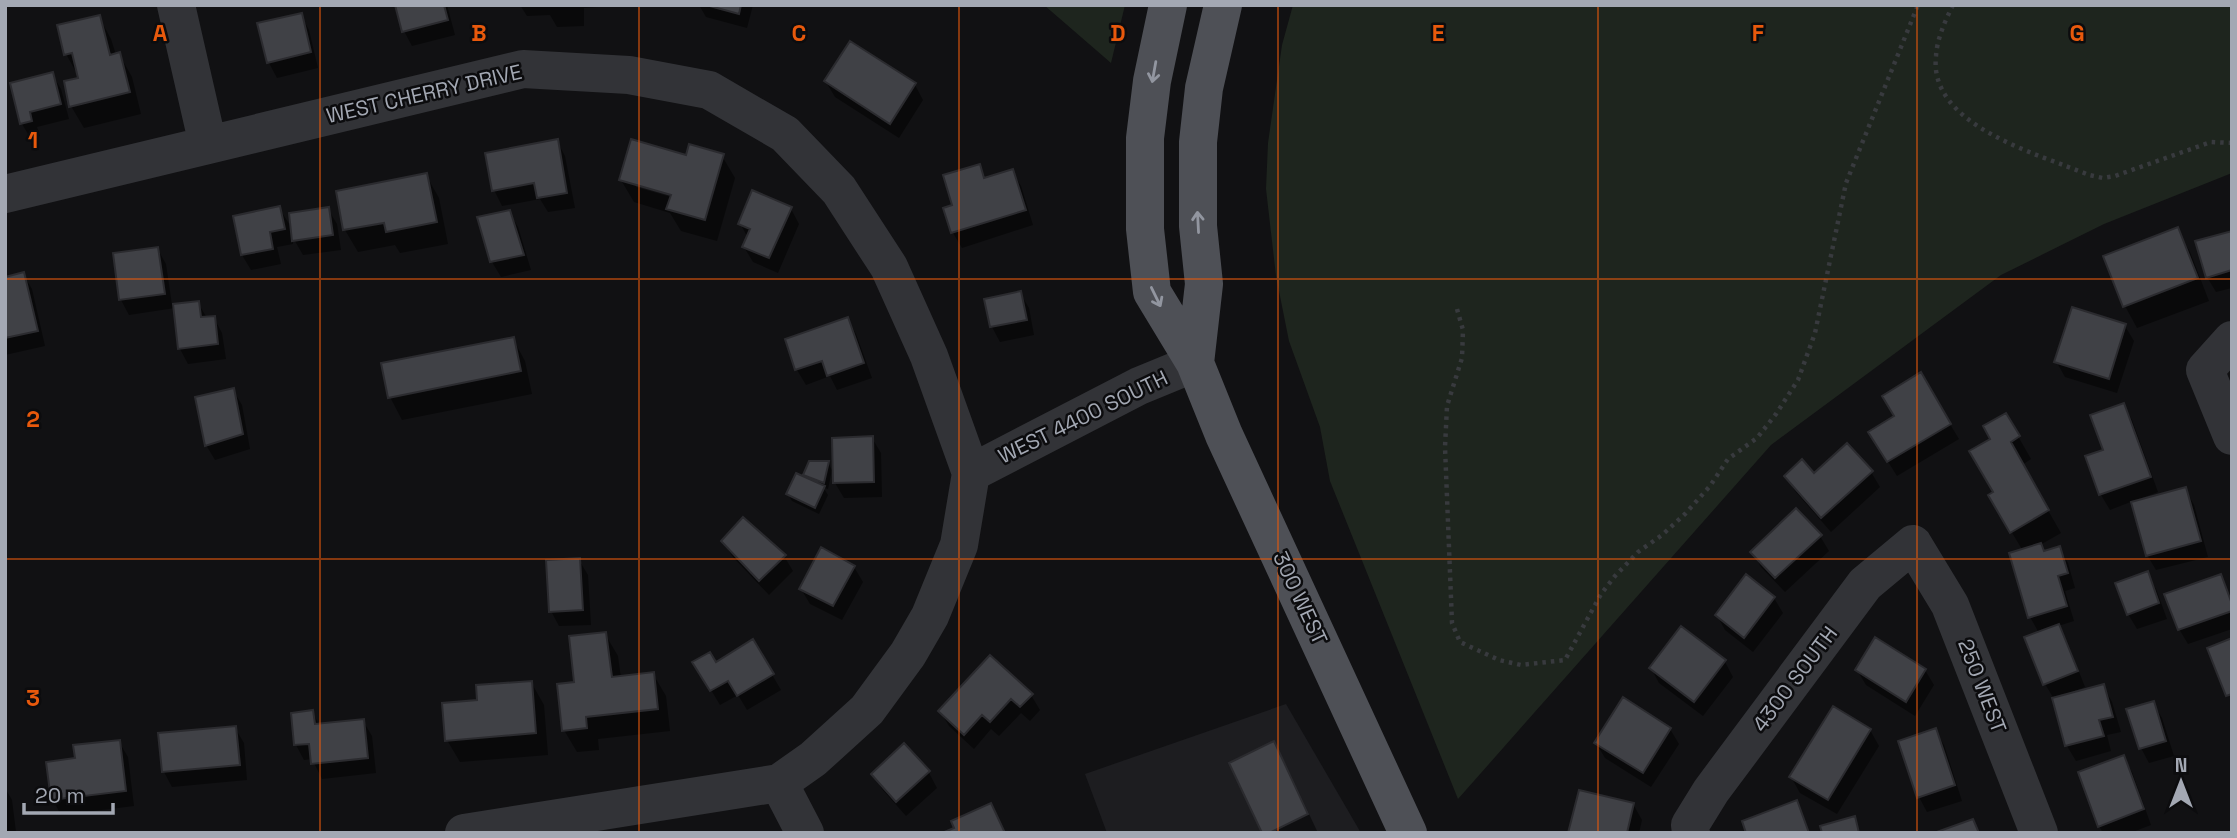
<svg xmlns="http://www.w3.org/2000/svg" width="2237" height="838" font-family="'Space Grotesk',sans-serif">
	<rect width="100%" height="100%" fill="#111113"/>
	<path fill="#1d1d20" d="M1286,704l75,129h-254l-22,-59z"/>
	<path fill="#1e251e" d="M1044,5h81l-14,58z
		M1293,5h939v168l-128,51 -103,51 -230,170 -313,354 -128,-318 -10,-54 -31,-86 -13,-65 -10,-87 2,-46 14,-98z"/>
	<path fill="#0007" fill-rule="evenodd" d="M397,5h50l8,30 -43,11 -8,-15z
		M520,5h78v2l-14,1v18l-27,1 -7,-12 -23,1z
		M699,5h54l-6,23 -41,-11z
		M301,15l8,15 9,38 -41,10 -8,-15 -10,-39z
		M99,17l12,22 5,16 3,-1 13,23 9,37 -57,14 -13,-22 9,-27 -14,-25z
		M52,74l9,15 8,30 -32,8 3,9 -9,3 -9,-15 -10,-40z
		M826,82l89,3 8,15 -24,38 -64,-41z
		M557,141l8,15 10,52 -27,4 -8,-13 -38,7 -8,-16z
		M722,156l13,22 -18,63 -36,-10 -11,-18 -36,-11 -13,-22 66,-23zM636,183l43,13 -1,3 -42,-12z
		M979,166l7,13 26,-8 9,15 12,39 -71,23 -9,-15 -7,-24 9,-3z
		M426,175l13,23 9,46 -48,9 -5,-8 -37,7 -13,-22 -7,-38z
		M279,208l14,22 35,-21 9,15 4,26 -38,5 -11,-19 1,8 -16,3 4,17 -30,6 -9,-15 -7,-38z
		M791,209l8,15 -21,49 -25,-11 -9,-15 4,-9 -8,-15z
		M509,212l9,15 13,43 -30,7 -9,-15 -13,-44z
		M2177,230l13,22 19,49 -72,27 -12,-22z
		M2232,232v56l-16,4 -9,-15z
		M157,248l9,16 6,41 26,-2 9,15h7l8,15 4,26 -38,5 -8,-15 -5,-41 -46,7 -8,-15z
		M23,274l9,15 13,57 -40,9v-77z
		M1020,293l9,15 5,27 -34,7 -8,-15z
		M848,319l8,15 16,44 -35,12 -7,-14 -24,9 -9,-15 -10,-29z
		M2125,326l9,15 -17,52 -52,-16 -9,-16z
		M513,339l12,22 7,33 -130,26 -12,-23z
		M1920,375l39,64 -62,37 -27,-43 26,-16z
		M233,390l9,15 8,44 -35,11 -9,-15z
		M2124,405l8,15 26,72 -16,6 1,3 42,-12 9,16 14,52 -52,13 -9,-15 -14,-54 -23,9 -9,-15 -14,-38 18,-6z
		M2006,415l25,44 -9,6 39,68 -21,12 5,7 14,-4 9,15 7,25 -10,3 9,30 -16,5 9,15 18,46 -16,6v3l35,-9 8,15 9,30 -14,3 4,16 -35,10 -9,-15 -13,-47 -9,-15 -6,-51 -9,-16 -7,-66 -33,-55 5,-3 -3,-53z
		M872,438l9,15 1,44 -38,1 -9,-15z
		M828,463l4,7 -4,19 -5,-2 5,8 -9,19 -27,-13 -4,-7 20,-14 -3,-5z
		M1871,472l9,15 -49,45 -36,-41 -9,-15z
		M1820,536l9,15 -44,41 -24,-25 -9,-15z
		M723,541l61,15 9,15 -24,24 -37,-39z
		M579,560l9,15 3,50 -32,1 -8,-15z
		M854,567l9,15 -21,38 -32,-16 -9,-15z
		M2147,574l9,15 11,30 -30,10 -9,-15z
		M2220,576l12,23v30l-44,15 -9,-15z
		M1774,598l9,15 -30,39 -28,-22 -8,-15z
		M605,634l13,22 3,22 32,-4 13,22 4,35 -72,8 1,11 -22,2 -13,-22 12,-47z
		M753,642l28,48 -34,20 -9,-15 -18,10 -25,-42 20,1z
		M1725,662l8,15 -30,39 -44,-33 -8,-15z
		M1857,670h68l9,15 -19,31 -49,-31z
		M531,682l13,23 4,50 -88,7 -13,-22 32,-38z
		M1031,695l9,15 -10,11 -9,-8 -22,23 -8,-7 -17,20 -25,-23 -9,-15z
		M2153,703l9,15 12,38 -25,7 -8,-15z
		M312,712l8,14 43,-5 9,15 4,37 -54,6 -10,-20 -8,1 -8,-15 -3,-31z
		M235,728l9,15 3,37 -75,7 -8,-15 -4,-38z
		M1670,729l9,15 -28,43 -46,-29 -9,-15z
		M1870,730l9,16 -42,68 -37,-21 -9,-16z
		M1935,730l9,15 18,56 -35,11 -8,-15z
		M119,742l9,15 6,49 -73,9 -8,-15 -5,-37 29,-4z
		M1273,743l13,22 32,68h-54z
		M904,746l25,27 8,15 -31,28 -24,-27 -9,-15z
		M2123,757l9,15 19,53 -21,8h-27l-4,-7z
		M5,788l7,12 4,32 -11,1z
		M1796,803l14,30h-62z
		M1633,804l9,16 -3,13h-69z"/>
	<path fill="#404146" stroke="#2b2b2f" stroke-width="2" d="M395,5h49l4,15 -46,12z
		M706,5h35l-2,9z
		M302,13l9,39 -44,11 -10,-40z
		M100,15l10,40 10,-3 10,40 -61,15 -5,-26 14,-3 -6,-25 -8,2 -7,-30z
		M850,41l66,42 -26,41 -66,-43z
		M53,72l8,32 -31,8 2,9 -12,3 -10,-41z
		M558,139l9,54 -30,5 -3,-15 -42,8 -7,-38z
		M631,139l55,16 3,-11 35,10 -19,66 -39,-11 5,-14 -52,-15z
		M980,164l4,14 29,-9 13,41 -75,23 -8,-25 9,-3 -9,-30z
		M427,173l10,49 -51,10 -2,-9 -41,7 -7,-39z
		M752,190l40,17 -23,51 -27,-11 8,-18 -12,-5z
		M280,206l5,23 -15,3 3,17 -32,6 -8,-39z
		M329,207l4,28 -41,6 -3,-28z
		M510,210l14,45 -34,7 -13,-45z
		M2178,227l20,51 -75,29 -20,-51z
		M2232,231v39l-26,8 -11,-37z
		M158,247l7,47 -46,6 -6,-47z
		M24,272l14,59 -33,7v-61z
		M1021,291l6,29 -37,7 -6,-28z
		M199,301l2,16 14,-1 3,28 -40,5 -5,-45z
		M2072,307l54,17 -17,55 -55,-17z
		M848,317l16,46 -37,13 -5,-15 -27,9 -10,-31z
		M514,337l7,34 -133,27 -7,-35z
		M1921,372l30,52 -64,38 -19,-30 26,-16 -12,-20z
		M234,388l9,46 -38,12 -10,-49z
		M2124,403l27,74 -52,18 -14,-39 18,-6 -13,-35z
		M2006,413l14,23 -9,6 38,68 -39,23 -22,-38 5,-3 -24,-41 21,-12 -7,-13z
		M873,436l1,46 -41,1 -1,-45z
		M1847,443l26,28 -52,47 -37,-42 18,-17 12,14z
		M809,461h20l-5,22 -21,-8z
		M796,473l29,13 -10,22 -29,-14z
		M2186,487l15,54 -55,15 -15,-54z
		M1796,508l26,27 -47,43 -25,-26z
		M743,517l43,38 -27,26 -38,-40z
		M2041,543l3,8 16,-5 8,27 -10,3 9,30 -39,12 -19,-65z
		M821,547l34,19 -22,40 -34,-17z
		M580,558l3,52 -34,2 -3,-52z
		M2148,571l11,32 -32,12 -12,-32z
		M1746,574l29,23 -31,41 -29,-23z
		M2221,574l11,30v7l-54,19 -14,-36z
		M2059,624l19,47 -35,14 -19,-48z
		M1681,626l45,34 -32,42 -45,-34z
		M606,632l6,45 42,-5 4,37 -72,8 1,11 -25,3 -5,-47 17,-2 -5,-46z
		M1875,637l51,32 -20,33 -51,-32z
		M2232,638v56l-6,2 -19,-48z
		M753,639l21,35 -37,22 -9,-15 -18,10 -18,-29 18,-10 6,10z
		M990,655l43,39 -13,13 -9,-8 -21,23 -8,-7 -18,20 -26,-24z
		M532,681l4,52 -91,8 -3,-38 35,-3 -1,-15z
		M2104,684l9,33 -14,3 5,16 -39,10 -13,-48z
		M1623,697l48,31 -28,45 -49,-30z
		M2154,701l12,40 -27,8 -13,-40z
		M1833,706l38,23 -43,71 -39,-23z
		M313,710l2,14 49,-5 4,39 -57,6 -2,-20 -15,1 -3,-32z
		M236,726l4,39 -78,7 -4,-39z
		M1936,728l19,57 -38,13 -19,-57z
		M120,740l6,51 -75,9 -5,-38 29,-4 -2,-13z
		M1274,741l34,73 -39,19h-7l-33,-70z
		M904,743l26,28 -34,31 -25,-28z
		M2124,755l20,54 -46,18 -20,-55z
		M1579,790l55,13 -7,30h-59z
		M1797,800l12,33h-63l-4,-12z
		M991,803l14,30h-63l12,-5 -3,-7z
		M1855,816l4,17h-37l-2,-7z
		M1973,819l6,14h-45z"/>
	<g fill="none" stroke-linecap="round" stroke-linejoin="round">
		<path stroke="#383a3e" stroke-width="4.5" stroke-dasharray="3.5 5" stroke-linecap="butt" d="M1953,5c-8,16 -16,34 -17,51 -8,70 103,98 153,119l14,3 12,-2 96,-34 21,1
			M1457,309l6,21 -1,28 -15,48 -2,41 7,176 8,19 39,18 22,5 44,-5 36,-66 14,-18 23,-24 24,-17 23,-21 25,-28 18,-27 29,-21 19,-24 22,-34 17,-47 31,-150 72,-178"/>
		<path stroke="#323337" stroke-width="38" d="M176,5l32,140
			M5,194l518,-125 106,6 80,15 76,44 54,56 50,77 40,89 42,117 -12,72 -29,71 -22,38 -41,56 -54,49 -34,24 -315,50
			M2232,340l-27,30 27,66
			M971,473l168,-87 56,-23
			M779,783l26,50
			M1691,833l-1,-8 21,-34 154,-207 48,-40 37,61 89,228"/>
		<path stroke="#4e5056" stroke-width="38" d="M1168,5l-16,76 -7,57v91l7,63 43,71 29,72 184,398
			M1195,363l9,-79 -6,-58v-84l6,-54 19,-83"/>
	</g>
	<defs><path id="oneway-shaft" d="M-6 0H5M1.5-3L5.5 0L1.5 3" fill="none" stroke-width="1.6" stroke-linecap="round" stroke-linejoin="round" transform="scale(1.75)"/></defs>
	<g stroke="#9296a0">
		<use href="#oneway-shaft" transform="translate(1154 72) rotate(100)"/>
		<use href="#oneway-shaft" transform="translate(1198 222) rotate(-93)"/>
		<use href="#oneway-shaft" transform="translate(1156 297) rotate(64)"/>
	</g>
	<path fill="none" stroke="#e8590c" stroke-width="2" stroke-opacity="0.55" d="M320,5v828M639,5v828M959,5v828M1278,5v828M1598,5v828M1917,5v828M5,279h2227M5,559h2227"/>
	<g text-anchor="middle" stroke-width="5" stroke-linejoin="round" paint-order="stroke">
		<g font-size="21" fill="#a3a8b3" stroke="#0c0c0e">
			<text transform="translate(424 94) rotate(-13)" y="7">WEST CHERRY DRIVE</text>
			<text transform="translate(1083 417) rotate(-26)" y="7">WEST 4400 SOUTH</text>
			<text transform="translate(1300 598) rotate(65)" y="7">300 WEST</text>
			<text transform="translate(1795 679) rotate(-53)" y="7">4300 SOUTH</text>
			<text transform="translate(1982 686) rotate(69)" y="7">250 WEST</text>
		</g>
	</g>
	<g font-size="23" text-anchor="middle" font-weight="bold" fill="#e8590c" stroke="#0c0c0e" stroke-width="5" stroke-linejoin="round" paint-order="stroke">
		<text x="160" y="41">A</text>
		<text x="479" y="41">B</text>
		<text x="799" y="41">C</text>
		<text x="1118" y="41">D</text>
		<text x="1438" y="41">E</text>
		<text x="1758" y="41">F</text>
		<text x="2077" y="41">G</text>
		<text x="33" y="148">1</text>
		<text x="33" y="427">2</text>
		<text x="33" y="706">3</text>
	</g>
	<rect width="2237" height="838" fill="none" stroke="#a3a8b3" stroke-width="14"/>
	<g transform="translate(2181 782)" stroke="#0c0c0e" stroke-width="5" paint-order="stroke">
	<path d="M0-5L12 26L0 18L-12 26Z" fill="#a3a8b3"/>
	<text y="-10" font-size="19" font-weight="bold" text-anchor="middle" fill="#a3a8b3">N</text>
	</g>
	<path d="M24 803v10h89v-10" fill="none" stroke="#a3a8b3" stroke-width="3.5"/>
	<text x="35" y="803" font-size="21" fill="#a3a8b3" stroke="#0c0c0e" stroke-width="5" paint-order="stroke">20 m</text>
</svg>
